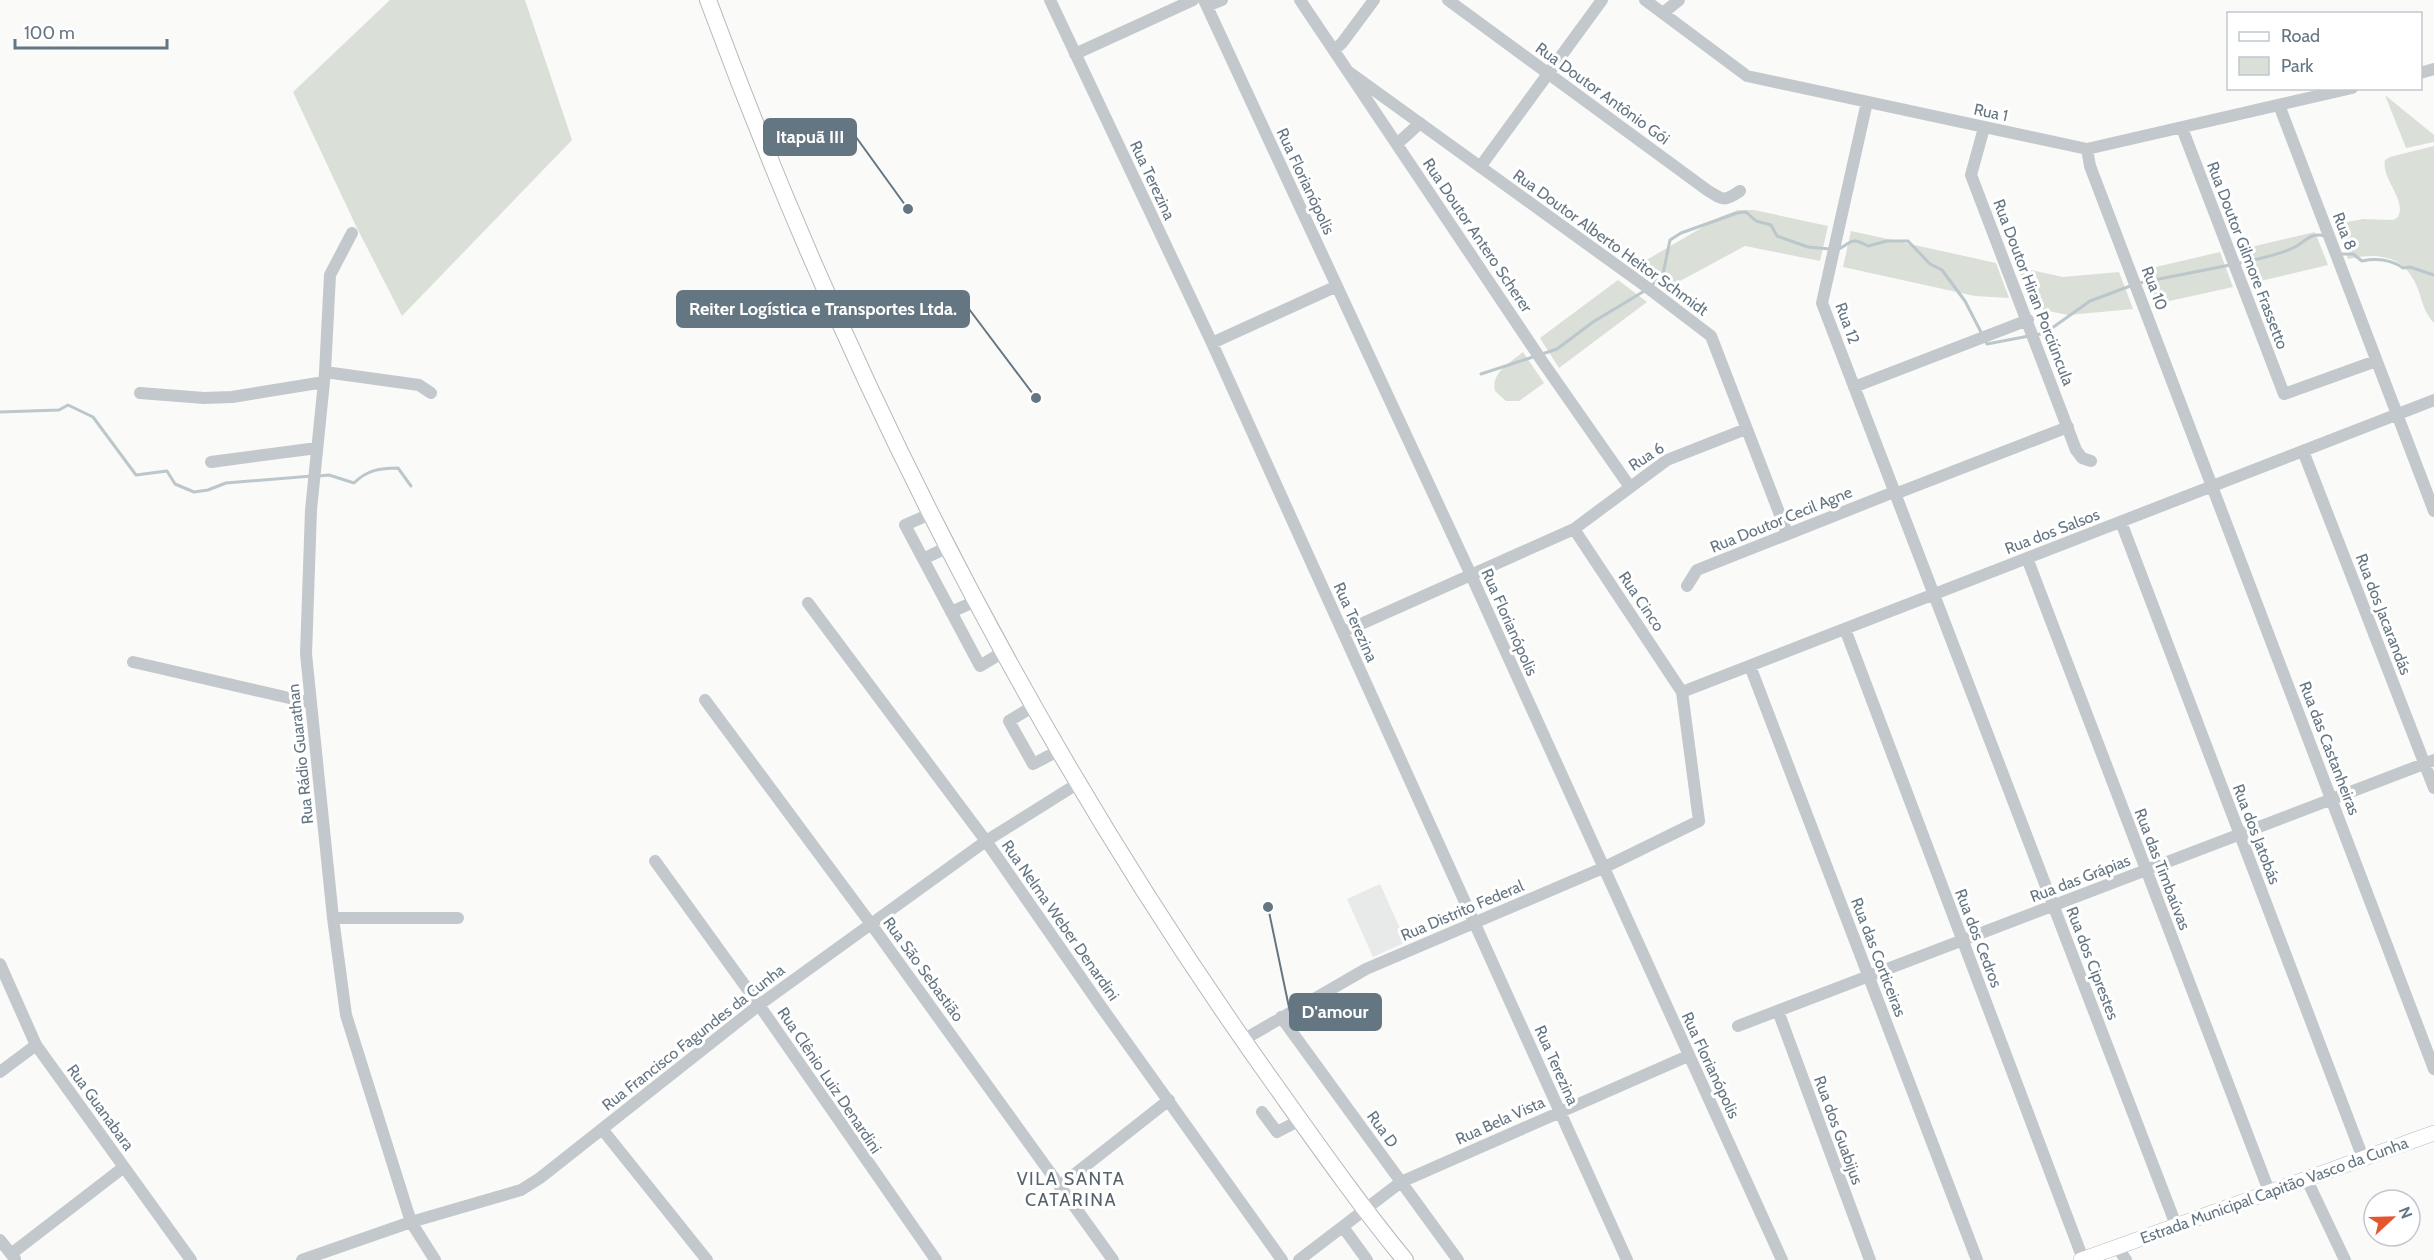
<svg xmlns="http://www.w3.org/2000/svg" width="2434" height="1260" font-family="Cabin,sans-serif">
	<rect width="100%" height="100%" fill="#fafaf8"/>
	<path fill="#e8e9e9" d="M1380,884l26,58 -33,15 -26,-58z"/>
	<path fill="#dadfd7" d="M390,0h135l47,140 -170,176 -46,-90 -63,-134z
		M2385,95l49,40v7l-28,6z
		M2434,146v177c-9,-9 -12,-22 -16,-34 -13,-33 -38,-37 -70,-30l-11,-35 26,-5 30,1 5,-3c9,-18 -17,-38 -13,-57l5,-3z
		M1738,210h16l74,16 -8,35 -75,-15 -78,42 -29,-23 82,-48z
		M1851,231l145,32 13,35 -34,-2 -132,-29z
		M2315,232l13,33 -76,18 -14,-33z
		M2220,252l13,35 -77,17 -13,-34z
		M2017,267l46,10 56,-5 14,37 -65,6 -34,-7z
		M1618,280l29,22 -88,66 -19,-30z
		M1523,352l21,31 -25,18h-13l-11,-10c-4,-19 15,-28 28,-39z"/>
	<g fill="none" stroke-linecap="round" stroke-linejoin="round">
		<path stroke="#bbc7cb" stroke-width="3" d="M1837,250c15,-7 13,-14 31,-4l19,-5h21l22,23 12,6 23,31 17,33
			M2339,254h14l9,7c15,-3 28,-2 41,7l7,-1 24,8
			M2236,264c20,-5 41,-8 59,-17 11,-6 16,-15 30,-11
			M2139,283l91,-18
			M1651,286l12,-12 7,-34 11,-7 56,-20 9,-1 10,9 15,4 6,11 31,11 22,2
			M2036,335l9,-2 45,-32 43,-16
			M1985,340l2,4 42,-8
			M1542,354l15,-5 36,-27 53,-32
			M1481,374l55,-18
			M0,412l59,-2 9,-5 25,12 43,58 31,-4 8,13 19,8 14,-2 18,-7 86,-7
			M319,476l10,-1 25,8c13,-13 26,-15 44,-15l13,18"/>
		<g stroke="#b5babe" stroke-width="16">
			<path id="major" d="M2081,1260l353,-127"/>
		</g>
		<g stroke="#b4b9bd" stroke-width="18">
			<path id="highway" d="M708,0c142,384 328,751 567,1085 42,59 84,119 130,175"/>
		</g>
		<path stroke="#c3c8cc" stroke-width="12" d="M1050,0l162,343 415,917
			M1204,0l267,575 311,685
			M1300,0l242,361 88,126
			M1448,0l259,190c16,10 17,12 33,1
			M1645,0l102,76 340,73 265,-61
			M1207,6l15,-6
			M1663,13l16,-13
			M1334,50l8,-7 32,-43
			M1075,54l118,-54
			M1349,72l299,216 63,48 76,197
			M2420,73l14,-4
			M1867,102l-45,201 354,922
			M2279,105l155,406
			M1984,128l-13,47 105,275 6,8 9,3
			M2182,128l102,266 92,-33
			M1397,144l23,-21
			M2087,149l3,17 344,903
			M1480,167l122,-167
			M352,233l-22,42 -5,97 -14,138 -5,144 27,264 13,97 65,207 24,38
			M1212,343l125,-57
			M325,372l94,13 12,8
			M1854,387l174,-67
			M140,393l64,5 28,-1 92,-15
			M2303,451l131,337
			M211,462l106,-14
			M1895,494l173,-67
			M930,514l-25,11 75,141 23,-14
			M2121,522l242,636
			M2027,558l242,633
			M923,559l25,-12
			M1687,586l10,-16 197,-78
			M808,603l178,238 116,167 180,252
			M951,612l25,-11
			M1845,629l238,630
			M1343,632l231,-103 93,-69 79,-31
			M133,662l178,41
			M1750,666l227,594
			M1682,692l752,-292
			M705,700l166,224 242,336
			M1032,707l-23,14 24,43 25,-13
			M655,861l104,144 177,255
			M333,918h125
			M0,964l36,81 155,215
			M1778,1011l92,249
			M1281,1017l177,243
			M1738,1026l696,-266
			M1243,1040l123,-71 237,-101 96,-47 -17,-129 -108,-163
			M0,1072l36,-27
			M1262,1112l15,20 23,-12
			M602,1129l105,131
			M2306,1178l39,82
			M1061,1185l108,-85
			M1343,1227l24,33
			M0,1240l15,19
			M2117,1247l9,13
			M11,1254l113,-87
			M302,1260l109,-38 110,-32 19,-12 219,-173 227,-164 91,-57
			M1299,1260l102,-78 287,-126"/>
		<use href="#major" stroke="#fff" stroke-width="15"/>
		<use href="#highway" stroke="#fff" stroke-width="16"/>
	</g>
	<g text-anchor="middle" stroke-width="6" stroke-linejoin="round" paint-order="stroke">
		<g font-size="16" fill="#657683" stroke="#fff">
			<text transform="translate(1603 93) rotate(36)" y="6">Rua Doutor Antônio Gói</text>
			<text transform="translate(1991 112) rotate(12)" y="6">Rua 1</text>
			<text transform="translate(1153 180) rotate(65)" y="6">Rua Terezina</text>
			<text transform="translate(1306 181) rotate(65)" y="6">Rua Florianópolis</text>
			<text transform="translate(2345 231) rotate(69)" y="6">Rua 8</text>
			<text transform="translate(1478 235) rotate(56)" y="6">Rua Doutor Antero Scherer</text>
			<text transform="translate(1611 242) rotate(36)" y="6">Rua Doutor Alberto Heitor Schmidt</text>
			<text transform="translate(2248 255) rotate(69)" y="6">Rua Doutor Gilmore Frassetto</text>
			<text transform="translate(2155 288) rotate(69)" y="6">Rua 10</text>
			<text transform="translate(2034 292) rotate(69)" y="6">Rua Doutor Hiran Porciúncula</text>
			<text transform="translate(1848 323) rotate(70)" y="6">Rua 12</text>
			<text transform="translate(1646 456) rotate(-33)" y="6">Rua 6</text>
			<text transform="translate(1781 519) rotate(-22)" y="6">Rua Doutor Cecil Agne</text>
			<text transform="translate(2052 531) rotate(-21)" y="6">Rua dos Salsos</text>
			<text transform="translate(1642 601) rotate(56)" y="6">Rua Cinco</text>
			<text transform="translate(2384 614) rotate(69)" y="6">Rua dos Jacarandás</text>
			<text transform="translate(1356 622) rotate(66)" y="6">Rua Terezina</text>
			<text transform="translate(1510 622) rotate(66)" y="6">Rua Florianópolis</text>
			<text transform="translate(2330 748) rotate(69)" y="6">Rua das Castanheiras</text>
			<text transform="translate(300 754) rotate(-96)" y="6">Rua Rádio Guarathan</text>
			<text transform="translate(2257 834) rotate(69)" y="6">Rua dos Jatobás</text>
			<text transform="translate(2163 869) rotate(69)" y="6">Rua das Timbaúvas</text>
			<text transform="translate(2080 878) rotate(-21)" y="6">Rua das Grápias</text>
			<text transform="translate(1462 910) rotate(-23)" y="6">Rua Distrito Federal</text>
			<text transform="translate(1061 920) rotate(55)" y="6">Rua Nelma Weber Denardini</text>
			<text transform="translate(1979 938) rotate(69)" y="6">Rua dos Cedros</text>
			<text transform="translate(1879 957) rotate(69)" y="6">Rua das Corticeiras</text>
			<text transform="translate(2093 963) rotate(69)" y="6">Rua dos Ciprestes</text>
			<text transform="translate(924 969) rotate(54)" y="6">Rua São Sebastião</text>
			<text transform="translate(693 1037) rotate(-38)" y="6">Rua Francisco Fagundes da Cunha</text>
			<text transform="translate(1557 1065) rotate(66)" y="6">Rua Terezina</text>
			<text transform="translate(1711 1065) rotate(65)" y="6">Rua Florianópolis</text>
			<text transform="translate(830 1080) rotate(56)" y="6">Rua Clênio Luiz Denardini</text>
			<text transform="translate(101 1107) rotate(54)" y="6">Rua Guanabara</text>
			<text transform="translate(1500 1120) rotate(-24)" y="6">Rua Bela Vista</text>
			<text transform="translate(1383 1129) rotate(54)" y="6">Rua D</text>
			<text transform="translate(1839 1130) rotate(70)" y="6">Rua dos Guabijus</text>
			<text transform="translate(2274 1190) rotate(-20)" y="6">Estrada Municipal Capitão Vasco da Cunha</text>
		</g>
		<g font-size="18" letter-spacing="1.5" fill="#57646e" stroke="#fff">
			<text x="1071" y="1185">VILA SANTA<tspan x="1071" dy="21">CATARINA</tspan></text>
		</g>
	</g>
	<path fill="none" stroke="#657683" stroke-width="2" d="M908 209L856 137M1036 398L969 309M1268 907L1290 1012"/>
	<g fill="#657683" stroke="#fff" stroke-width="2">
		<circle cx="908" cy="209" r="6"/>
		<circle cx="1036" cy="398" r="6"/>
		<circle cx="1268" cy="907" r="6"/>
	</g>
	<g fill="#657683" stroke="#657683" stroke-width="2">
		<rect x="764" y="119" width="92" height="36" rx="6"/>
		<rect x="677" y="291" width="292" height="36" rx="6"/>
		<rect x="1290" y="994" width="91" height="36" rx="6"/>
	</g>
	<g font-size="18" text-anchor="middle" font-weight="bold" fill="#fff">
		<text x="810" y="143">Itapuã III</text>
		<text x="823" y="315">Reiter Logística e Transportes Ltda.</text>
		<text x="1335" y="1018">D'amour</text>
	</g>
	<rect x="2227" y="12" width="195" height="78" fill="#ffffff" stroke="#c1c8cd" stroke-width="1.5"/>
	<rect x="2239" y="32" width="30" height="9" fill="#ffffff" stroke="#c1c8cd" stroke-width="1.5"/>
	<text x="2281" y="42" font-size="18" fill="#657683">Road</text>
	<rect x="2239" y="57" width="30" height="18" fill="#dadfd7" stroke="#c1c8cd" stroke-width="1.5"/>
	<text x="2281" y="72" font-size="18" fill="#657683">Park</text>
	<g transform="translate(2392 1218) rotate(68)"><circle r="28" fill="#ffffff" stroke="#c1c8cd" stroke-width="1.5"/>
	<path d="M0-4.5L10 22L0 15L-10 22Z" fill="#e4572e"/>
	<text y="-9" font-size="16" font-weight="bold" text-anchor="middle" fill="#657683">N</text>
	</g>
	<path d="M15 39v9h152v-9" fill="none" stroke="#657683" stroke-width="3"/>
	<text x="24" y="39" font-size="18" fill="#657683" stroke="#ffffff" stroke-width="4.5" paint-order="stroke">100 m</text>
</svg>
